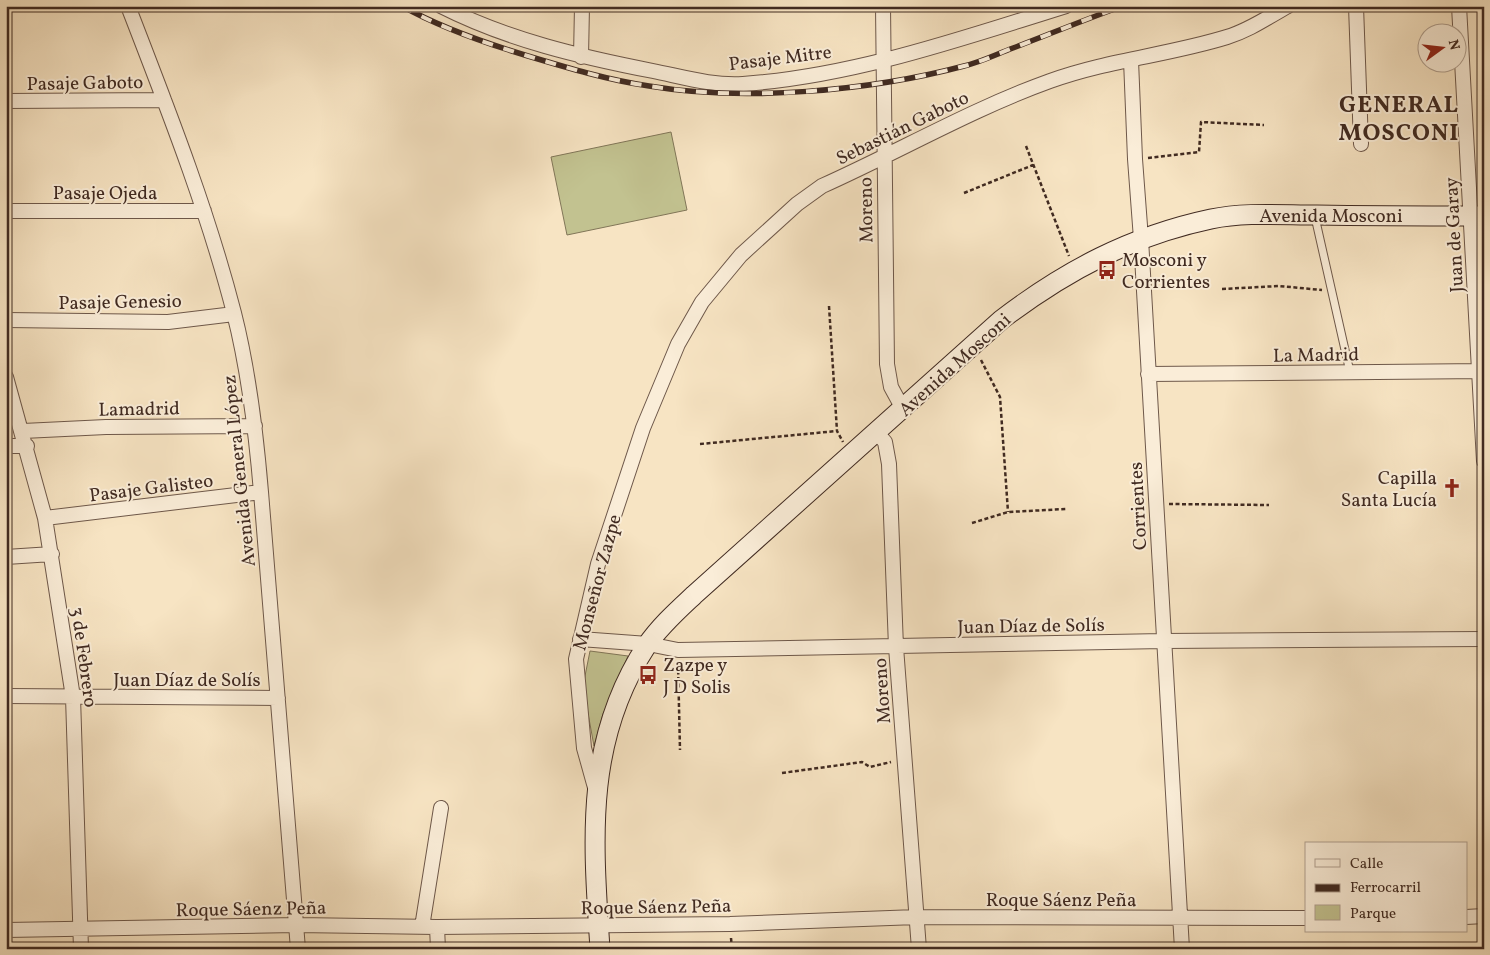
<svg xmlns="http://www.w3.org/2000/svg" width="1490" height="955" font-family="Vollkorn,serif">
	<rect width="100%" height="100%" fill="#f7e4c3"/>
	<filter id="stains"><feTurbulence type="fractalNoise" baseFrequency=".004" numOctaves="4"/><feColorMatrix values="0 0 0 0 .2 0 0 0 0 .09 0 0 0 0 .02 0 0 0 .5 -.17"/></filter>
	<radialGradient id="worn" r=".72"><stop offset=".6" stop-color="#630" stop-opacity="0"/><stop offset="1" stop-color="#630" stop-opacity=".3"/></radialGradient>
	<path fill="#c2c290" stroke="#817658" d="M671,132l16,78 -120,25 -16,-78z
		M590,651l38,5 -25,58 -9,32 -11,-60z"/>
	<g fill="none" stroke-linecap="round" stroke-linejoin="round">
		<g stroke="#6e584a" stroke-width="9">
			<path id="lane" d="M1315,217l35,155"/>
		</g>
		<g stroke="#6e584a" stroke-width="16">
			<path id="street" d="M128,6c39,101 79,202 106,307 15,59 22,119 27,179l37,457
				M441,6c67,34 140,51 212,65 30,6 60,15 90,13 111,-8 217,-45 323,-78
				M883,6l4,358 4,23 12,22
				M1356,6l5,138
				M1459,6l25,455
				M581,57l1,-51
				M1131,60l4,99 6,80 41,710
				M6,101l158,-1
				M6,211h198
				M6,320l162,2 66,-8
				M1148,374l336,-3
				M6,377l39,141 28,179 8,252
				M23,431l83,-4 149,-1
				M877,433l8,9 4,22 7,183 23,302
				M6,446h21
				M45,518l216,-26
				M6,557l46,-3
				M580,639l68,5 30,6 485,-9 321,-2
				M6,696l272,2
				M596,791l-12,-43 -8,-89 22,-95 45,-136 35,-84 24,-42 39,-47 56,-51 25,-18c76,-34 150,-77 228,-105 58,-21 119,-26 177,-44 23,-7 41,-20 61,-31
				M1466,917l18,-1
				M422,927l19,-119
				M437,927l1,22
				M6,930l290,-5 141,2 293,-3 187,-7 389,1"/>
		</g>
		<g stroke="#402a21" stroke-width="21">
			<path id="secondary" d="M600,949c-7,-109 -16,-208 47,-304 13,-19 31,-35 47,-50l307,-275c64,-49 130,-84 210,-101 34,-7 71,-4 106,-4 55,1 111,1 167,1"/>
		</g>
		<path stroke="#402a21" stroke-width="2.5" stroke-dasharray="4 2.5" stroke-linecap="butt" d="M1026,146l43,110
			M1148,158l51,-6 2,-30 63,3
			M964,193l69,-28
			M1222,289l57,-3 43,4
			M829,306l8,125 6,11
			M981,360l19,37 8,115
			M700,444l137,-13
			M1169,504l100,1
			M972,523l36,-11 58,-3
			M678,664l2,86
			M782,773l80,-11 8,5 21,-5
			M731,938l1,11"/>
		<use href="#lane" stroke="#faedd8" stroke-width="7"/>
		<use href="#street" stroke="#faedd8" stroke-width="14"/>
		<use href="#secondary" stroke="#faedd8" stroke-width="19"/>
		<g stroke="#402a21" stroke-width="5.5">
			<path id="rail" d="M402,6c39,22 83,37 126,50 40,12 80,24 121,30 95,16 221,5 315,-20 17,-4 33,-12 49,-18 37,-14 73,-29 110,-42"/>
		</g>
		<use href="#rail" stroke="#faedd8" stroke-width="4" stroke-dasharray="11" stroke-linecap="butt"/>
	</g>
	<defs>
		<g id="bus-bare" transform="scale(1.5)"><path d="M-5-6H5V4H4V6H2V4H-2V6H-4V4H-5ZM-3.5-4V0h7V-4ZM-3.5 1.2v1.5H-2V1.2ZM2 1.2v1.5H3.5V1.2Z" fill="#8f2418" stroke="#faedd8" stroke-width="2.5" paint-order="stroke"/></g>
		<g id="church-bare" transform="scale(1.5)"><path d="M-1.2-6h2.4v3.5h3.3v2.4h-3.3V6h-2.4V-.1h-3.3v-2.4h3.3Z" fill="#8f2418" stroke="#faedd8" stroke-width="2.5" paint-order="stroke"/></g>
	</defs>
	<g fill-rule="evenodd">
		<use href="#bus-bare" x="1107" y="270"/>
		<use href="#church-bare" x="1452" y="488"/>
		<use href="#bus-bare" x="648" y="675"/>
	</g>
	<g text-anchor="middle" stroke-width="4" stroke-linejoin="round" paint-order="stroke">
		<g font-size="19" fill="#402a21" stroke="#faedd8">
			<text transform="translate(780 57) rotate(-7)" y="7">Pasaje Mitre</text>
			<text transform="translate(85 82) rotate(-1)" y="7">Pasaje Gaboto</text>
			<text transform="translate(902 127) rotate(-26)" y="7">Sebastián Gaboto</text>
			<text x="105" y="199">Pasaje Ojeda</text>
			<text transform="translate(865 210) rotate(-91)" y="7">Moreno</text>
			<text x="1331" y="222">Avenida Mosconi</text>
			<text transform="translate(1453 235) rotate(-93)" y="7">Juan de Garay</text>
			<text transform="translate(120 301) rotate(-1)" y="7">Pasaje Genesio</text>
			<text transform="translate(1316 354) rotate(-1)" y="7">La Madrid</text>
			<text transform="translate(954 364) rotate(-42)" y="7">Avenida Mosconi</text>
			<text transform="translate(139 408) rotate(-1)" y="7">Lamadrid</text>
			<text transform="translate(238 471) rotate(-96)" y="7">Avenida General López</text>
			<text transform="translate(151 487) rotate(-7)" y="7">Pasaje Galisteo</text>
			<text transform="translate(1137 506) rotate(-93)" y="7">Corrientes</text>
			<text transform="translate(596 582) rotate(-75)" y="7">Monseñor Zazpe</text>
			<text transform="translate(1031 625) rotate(-1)" y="7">Juan Díaz de Solís</text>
			<text transform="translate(85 657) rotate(82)" y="7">3 de Febrero</text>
			<text x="187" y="686">Juan Díaz de Solís</text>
			<text transform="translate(881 691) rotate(-94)" y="7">Moreno</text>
			<text x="1061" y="906">Roque Sáenz Peña</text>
			<text transform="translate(656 906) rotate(-1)" y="7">Roque Sáenz Peña</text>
			<text transform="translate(251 908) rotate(-1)" y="7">Roque Sáenz Peña</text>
		</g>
		<g font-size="19" fill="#402a21" stroke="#faedd8" text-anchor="start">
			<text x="1122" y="266">Mosconi y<tspan x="1122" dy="22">Corrientes</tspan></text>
			<text x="1437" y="484" text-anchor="end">Capilla<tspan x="1437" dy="22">Santa Lucía</tspan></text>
			<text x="663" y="671">Zazpe y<tspan x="663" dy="22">J D Solis</tspan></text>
		</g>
		<g font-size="24" font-weight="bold" letter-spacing="1" fill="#402a21" stroke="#faedd8">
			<text x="1399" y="112">GENERAL<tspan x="1399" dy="28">MOSCONI</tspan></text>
		</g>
	</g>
	<rect width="1490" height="955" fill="none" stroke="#f7e4c3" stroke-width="25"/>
	<rect x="8" y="8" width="1475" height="940" fill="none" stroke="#402a21" stroke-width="2.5"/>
	<rect x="12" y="12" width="1465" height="930" fill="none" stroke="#402a21"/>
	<rect x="1305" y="842" width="162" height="90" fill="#faedd8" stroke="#b09f8f"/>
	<rect x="1315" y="859" width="25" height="8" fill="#faedd8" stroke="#b09f8f"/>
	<text x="1350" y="868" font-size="15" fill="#402a21">Calle</text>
	<rect x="1315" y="884" width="25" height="8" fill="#402a21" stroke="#b09f8f"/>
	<text x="1350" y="892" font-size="15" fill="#402a21">Ferrocarril</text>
	<rect x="1315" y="905" width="25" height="15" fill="#c2c290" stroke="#b09f8f"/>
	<text x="1350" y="918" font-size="15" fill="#402a21">Parque</text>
	<g transform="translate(1442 48) rotate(75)"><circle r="24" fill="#faedd8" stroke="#b09f8f"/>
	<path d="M0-4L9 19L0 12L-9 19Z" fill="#8f2418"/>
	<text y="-8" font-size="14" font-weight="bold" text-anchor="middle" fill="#402a21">N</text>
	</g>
	<rect width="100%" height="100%" filter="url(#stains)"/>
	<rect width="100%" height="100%" fill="url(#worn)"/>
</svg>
